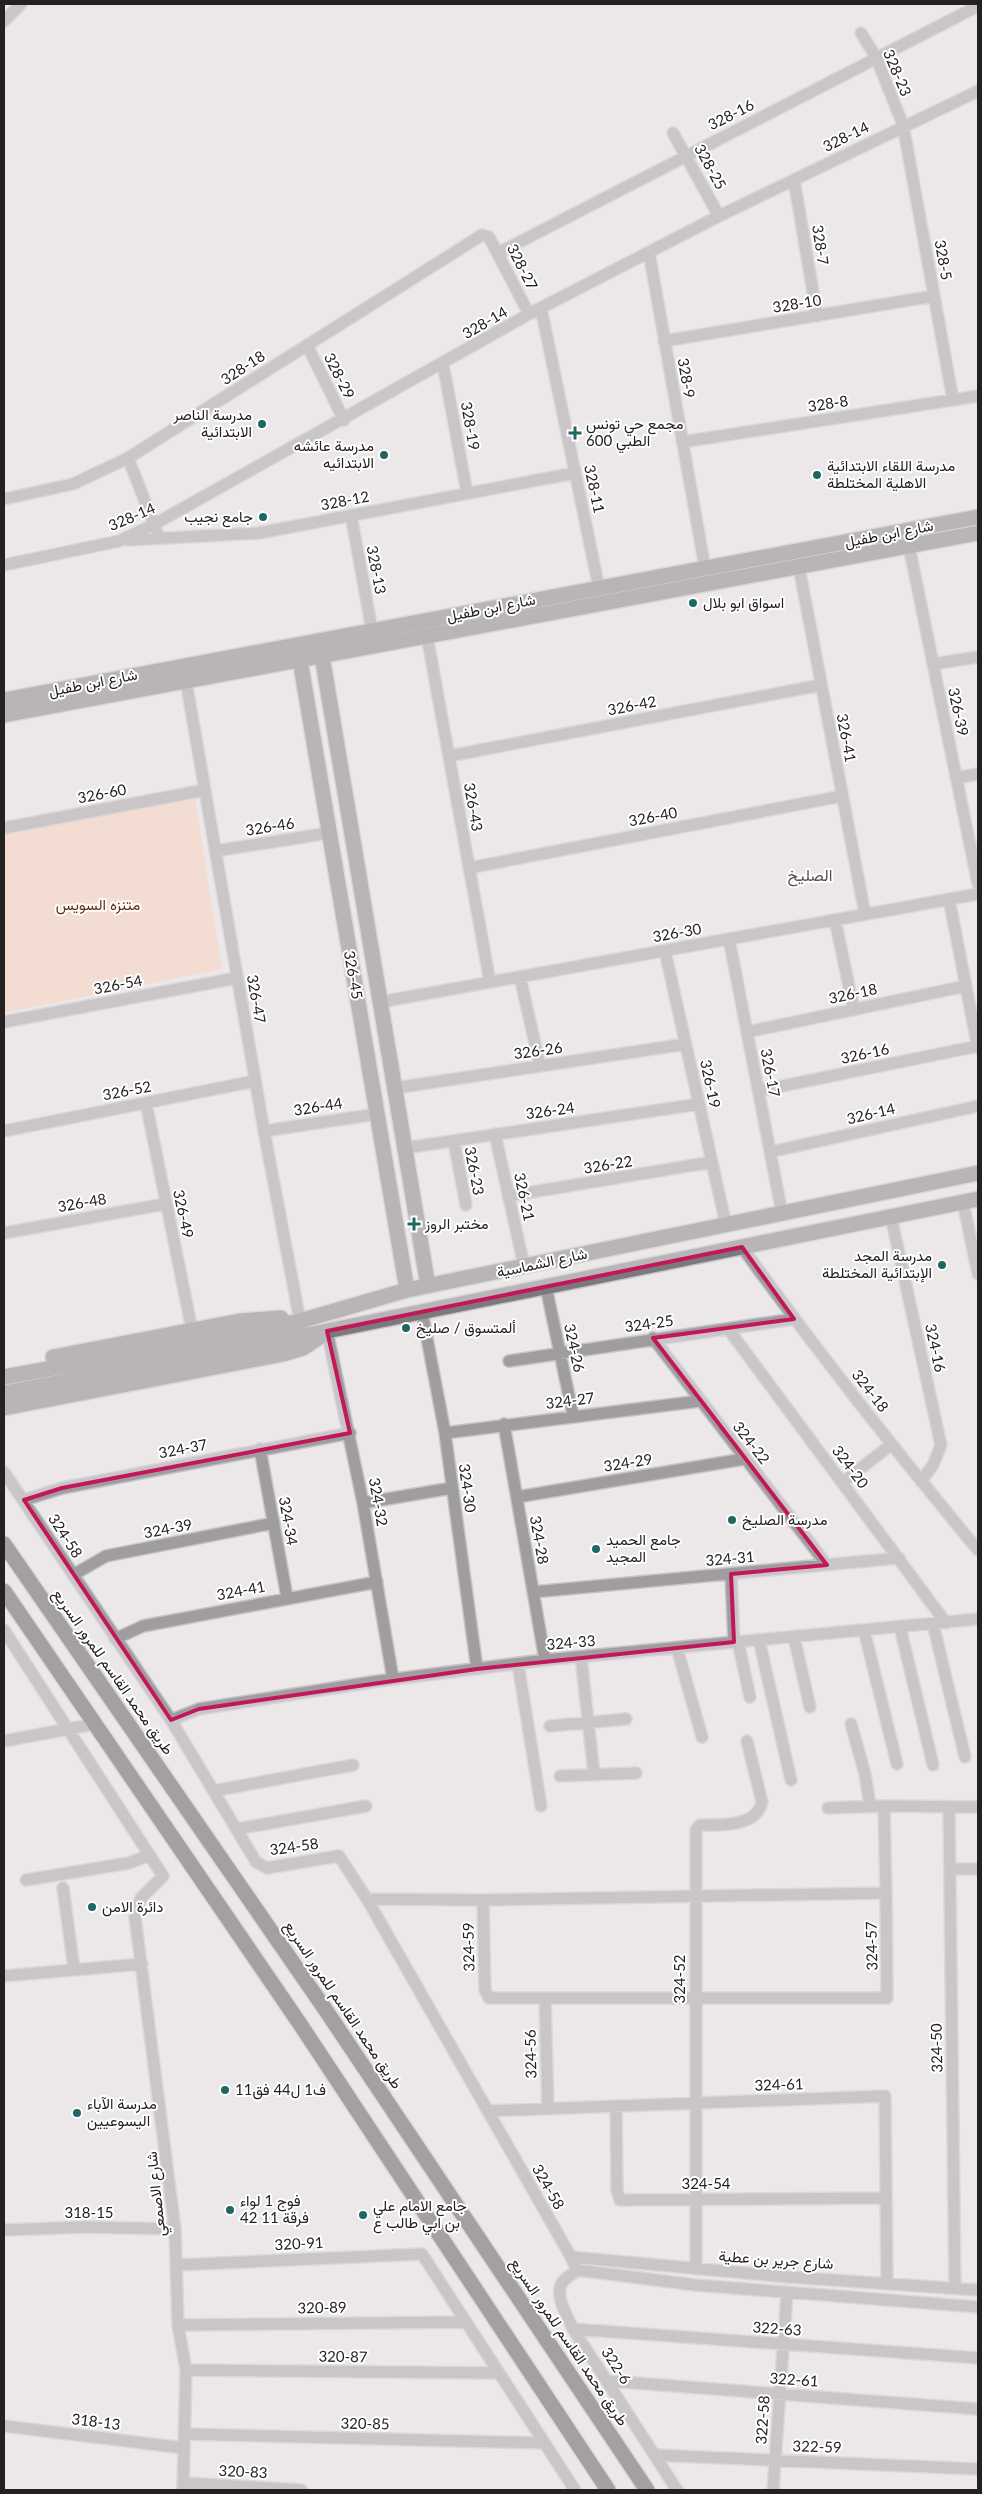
<svg xmlns="http://www.w3.org/2000/svg" width="982" height="2494" font-family="Lato,Vazirmatn,sans-serif">
	<rect width="100%" height="100%" fill="#ece8ea"/>
	<path fill="#fbceb6" d="M195,799l27,170 -218,44v-179z"/>
	<g fill="none" stroke-linecap="round" stroke-linejoin="round">
		<g stroke="#c8c4c6" stroke-width="14">
			<path id="street" d="M4,21l17,-17
				M861,33l15,24 27,68 50,275
				M673,133l46,83
				M794,180l23,136
				M649,252l56,316
				M498,253l480,-247
				M541,308l58,280
				M664,341l270,-45
				M307,345l37,75
				M443,364l24,129
				M682,442l296,-46
				M128,458l29,74
				M4,499l69,-15 55,-26 354,-223 7,2 40,77
				M351,515l21,115
				M128,540l131,-7 316,-60
				M909,546l69,338
				M4,565l115,-24 34,-16 376,-211 190,-98 259,-125
				M799,567l66,347
				M427,636l63,346
				M933,664l45,-7
				M186,681l78,450 36,190
				M449,756l372,-71
				M956,778l22,-4
				M4,828l201,-38
				M215,851l114,-18
				M469,868l373,-72
				M949,899l29,149
				M835,920l19,90
				M729,939l53,274
				M665,951l61,274
				M520,977l20,89
				M380,1002l598,-108
				M4,1022l233,-44
				M747,1032l219,-46
				M395,1088l291,-44
				M758,1091l220,-45
				M146,1103l46,227
				M4,1131l251,-50
				M264,1131l113,-17
				M495,1134l29,132
				M454,1142l12,63
				M405,1148l294,-44
				M770,1152l208,-46
				M508,1196l204,-34
				M963,1202l15,72
				M891,1217l50,228 -8,20 -12,16
				M4,1233l161,-29
				M742,1247c75,104 154,205 236,303
				M546,1287l27,128
				M422,1312l23,121 32,236
				M729,1330l217,293
				M327,1331l36,172 30,176
				M653,1338l174,227
				M509,1361l285,-42
				M504,1424l41,236
				M445,1433l255,-32
				M260,1449l27,148
				M4,1472l167,248 85,142 11,6 72,-12 28,43 204,358 6,13c-4,4 -12,8 -15,13 -8,13 6,34 11,46l104,161
				M843,1482l49,-38
				M517,1497l227,-38
				M24,1500l38,-12 288,-55
				M363,1503l89,-15
				M731,1574l3,68
				M73,1575l33,-19 168,-33
				M533,1592l366,-34
				M933,1624l32,133
				M900,1627l33,138
				M4,1630l159,246 -22,22 -6,19 40,312 3,96 8,45 -3,120
				M864,1630l33,134
				M794,1637l16,70
				M115,1639l28,-13 234,-44
				M759,1640l32,140
				M738,1642l12,55
				M677,1648l25,89
				M581,1657l13,117
				M518,1664l23,142
				M171,1720l28,-11 180,-28 166,-21 433,-41
				M851,1724l14,50 5,32
				M550,1726l76,-7
				M4,1741l91,-17
				M560,1776l76,-3
				M213,1791l140,-26
				M884,1806l2,87
				M828,1808l56,-2 94,1
				M949,1808l6,480
				M236,1829l130,-23
				M950,1869h28
				M26,1880l103,-17 21,-8
				M63,1888l11,81
				M886,1893l1,105h-398l-4,-8 -2,-90z
				M367,1899l116,1
				M4,1976l138,-12
				M545,1998l3,111
				M616,2106l1,84 3,10 266,-2
				M488,2111l397,-15 2,187
				M4,2230l81,-3 90,2
				M571,2257l217,20 190,13
				M177,2265l245,-11 153,236
				M696,2269v-439l4,-5c20,0 57,2 62,-23l-15,-61
				M577,2270l118,15 283,22
				M178,2325l288,-3
				M573,2329l405,29
				M186,2370l313,3
				M608,2381l370,28
				M4,2426l180,22
				M185,2434l359,9
				M655,2455l323,14
				M183,2483l118,7
				M773,2490l14,-197"/>
		</g>
		<g stroke="#c8c4c6" stroke-width="18">
			<path id="secondary" d="M322,656l106,630
				M300,660l107,630
				M4,700l974,-183
				M4,715l974,-182
				M53,1357l187,-36 41,-3
				M4,1377l230,-42 66,-14 107,-31 571,-117
				M4,1393l323,-62 651,-132
				M4,1408l279,-54 20,-6 21,-14"/>
		</g>
		<g stroke="#c8c4c6" stroke-width="18">
			<path id="highway" d="M4,1544l323,468 320,478
				M4,1591l296,433 308,466"/>
		</g>
		<use href="#street" stroke="#9f9d9d" stroke-width="11"/>
		<use href="#secondary" stroke="#7b7979" stroke-width="15"/>
		<use href="#highway" stroke="#4d4949" stroke-width="15"/>
	</g>
	<path d="M0 0H982V2494H0ZM742,1247l52,72 -141,19 174,227 -96,9 3,68 -257,27 -278,40 -28,11 -147,-220 38,-12 288,-55 -23,-102z" fill="#ece8ea" fill-opacity=".55" fill-rule="evenodd"/>
	<path fill="none" stroke="#c2185b" stroke-width="4" stroke-linejoin="round" d="M742,1247l52,72 -141,19 174,227 -96,9 3,68 -257,27 -278,40 -28,11 -147,-220 38,-12 288,-55 -23,-102z"/>
	<g fill="#1d6861" stroke="#fff" stroke-width="2">
		<circle cx="262" cy="424" r="5"/>
		<path d="M572.5 425.5h5v5h5v5h-5v5h-5v-5h-5v-5h5z"/>
		<circle cx="384" cy="455" r="5"/>
		<circle cx="817" cy="475" r="5"/>
		<circle cx="263" cy="517" r="5"/>
		<circle cx="693" cy="603" r="5"/>
		<path d="M411.5 1216.5h5v5h5v5h-5v5h-5v-5h-5v-5h5z"/>
		<circle cx="942" cy="1265" r="5"/>
		<circle cx="406" cy="1328" r="5"/>
		<circle cx="732" cy="1520" r="5"/>
		<circle cx="596" cy="1549" r="5"/>
		<circle cx="92" cy="1907" r="5"/>
		<circle cx="225" cy="2090" r="5"/>
		<circle cx="77" cy="2113" r="5"/>
		<circle cx="230" cy="2210" r="5"/>
		<circle cx="363" cy="2215" r="5"/>
	</g>
	<g text-anchor="middle" stroke-width="4" stroke-linejoin="round" paint-order="stroke">
		<g font-size="15" fill="#232122" stroke="#fff">
			<text transform="translate(897 73) rotate(67)" y="5">328-23</text>
			<text transform="translate(731 115) rotate(-27)" y="5">328-16</text>
			<text transform="translate(846 137) rotate(-26)" y="5">328-14</text>
			<text transform="translate(710 167) rotate(61)" y="5">328-25</text>
			<text transform="translate(820 245) rotate(81)" y="5">328-7</text>
			<text transform="translate(943 260) rotate(80)" y="5">328-5</text>
			<text transform="translate(522 267) rotate(63)" y="5">328-27</text>
			<text transform="translate(797 304) rotate(-9)" y="5">328-10</text>
			<text transform="translate(485 323) rotate(-30)" y="5">328-14</text>
			<text transform="translate(243 368) rotate(-33)" y="5">328-18</text>
			<text transform="translate(339 376) rotate(63)" y="5">328-29</text>
			<text transform="translate(686 378) rotate(80)" y="5">328-9</text>
			<text transform="translate(828 404) rotate(-9)" y="5">328-8</text>
			<text transform="translate(470 426) rotate(80)" y="5">328-19</text>
			<text transform="translate(594 489) rotate(78)" y="5">328-11</text>
			<text transform="translate(345 501) rotate(-11)" y="5">328-12</text>
			<text transform="translate(132 517) rotate(-23)" y="5">328-14</text>
			<text transform="translate(889 534) rotate(-11)" y="5">شارع ابن طفيل</text>
			<text transform="translate(376 570) rotate(79)" y="5">328-13</text>
			<text transform="translate(491 608) rotate(-11)" y="5">شارع ابن طفيل</text>
			<text transform="translate(93 683) rotate(-11)" y="5">شارع ابن طفيل</text>
			<text transform="translate(632 706) rotate(-11)" y="5">326-42</text>
			<text transform="translate(958 712) rotate(78)" y="5">326-39</text>
			<text transform="translate(846 738) rotate(79)" y="5">326-41</text>
			<text transform="translate(102 794) rotate(-11)" y="5">326-60</text>
			<text transform="translate(473 807) rotate(80)" y="5">326-43</text>
			<text transform="translate(653 817) rotate(-11)" y="5">326-40</text>
			<text transform="translate(270 827) rotate(-9)" y="5">326-46</text>
			<text transform="translate(677 933) rotate(-10)" y="5">326-30</text>
			<text transform="translate(353 975) rotate(80)" y="5">326-45</text>
			<text transform="translate(118 985) rotate(-11)" y="5">326-54</text>
			<text transform="translate(853 994) rotate(-12)" y="5">326-18</text>
			<text transform="translate(256 999) rotate(80)" y="5">326-47</text>
			<text transform="translate(538 1051) rotate(-8)" y="5">326-26</text>
			<text transform="translate(865 1054) rotate(-12)" y="5">326-16</text>
			<text transform="translate(770 1073) rotate(79)" y="5">326-17</text>
			<text transform="translate(710 1084) rotate(78)" y="5">326-19</text>
			<text transform="translate(127 1091) rotate(-11)" y="5">326-52</text>
			<text transform="translate(318 1107) rotate(-9)" y="5">326-44</text>
			<text transform="translate(550 1111) rotate(-8)" y="5">326-24</text>
			<text transform="translate(871 1114) rotate(-13)" y="5">326-14</text>
			<text transform="translate(608 1165) rotate(-9)" y="5">326-22</text>
			<text transform="translate(474 1171) rotate(79)" y="5">326-23</text>
			<text transform="translate(524 1197) rotate(78)" y="5">326-21</text>
			<text transform="translate(82 1203) rotate(-10)" y="5">326-48</text>
			<text transform="translate(183 1214) rotate(78)" y="5">326-49</text>
			<text transform="translate(542 1263) rotate(-12)" y="5">شارع الشماسية</text>
			<text transform="translate(649 1324) rotate(-8)" y="5">324-25</text>
			<text transform="translate(574 1348) rotate(78)" y="5">324-26</text>
			<text transform="translate(935 1348) rotate(78)" y="5">324-16</text>
			<text transform="translate(870 1391) rotate(52)" y="5">324-18</text>
			<text transform="translate(570 1401) rotate(-7)" y="5">324-27</text>
			<text transform="translate(751 1443) rotate(52)" y="5">324-22</text>
			<text transform="translate(183 1449) rotate(-11)" y="5">324-37</text>
			<text transform="translate(628 1463) rotate(-9)" y="5">324-29</text>
			<text transform="translate(850 1467) rotate(53)" y="5">324-20</text>
			<text transform="translate(467 1488) rotate(82)" y="5">324-30</text>
			<text transform="translate(378 1502) rotate(80)" y="5">324-32</text>
			<text transform="translate(288 1521) rotate(80)" y="5">324-34</text>
			<text transform="translate(168 1529) rotate(-11)" y="5">324-39</text>
			<text transform="translate(65 1536) rotate(57)" y="5">324-58</text>
			<text transform="translate(539 1540) rotate(80)" y="5">324-28</text>
			<text transform="translate(730 1559) rotate(-5)" y="5">324-31</text>
			<text transform="translate(241 1591) rotate(-11)" y="5">324-41</text>
			<text transform="translate(571 1643) rotate(-5)" y="5">324-33</text>
			<text transform="translate(113 1672) rotate(55)" y="5">طريق محمد القاسم للمرور السريع</text>
			<text transform="translate(294 1847) rotate(-8)" y="5">324-58</text>
			<text transform="translate(872 1946) rotate(-91)" y="5">324-57</text>
			<text transform="translate(469 1947) rotate(-91)" y="5">324-59</text>
			<text transform="translate(680 1979) rotate(-90)" y="5">324-52</text>
			<text transform="translate(343 2005) rotate(56)" y="5">طريق محمد القاسم للمرور السريع</text>
			<text transform="translate(937 2048) rotate(-91)" y="5">324-50</text>
			<text transform="translate(531 2054) rotate(-91)" y="5">324-56</text>
			<text transform="translate(779 2085) rotate(-2)" y="5">324-61</text>
			<text x="706" y="2189">324-54</text>
			<text transform="translate(548 2187) rotate(60)" y="5">324-58</text>
			<text transform="translate(156 2194) rotate(-96)" y="5">شارع الاصمعي</text>
			<text x="89" y="2218">318-15</text>
			<text transform="translate(299 2244) rotate(-3)" y="5">320-91</text>
			<text transform="translate(776 2260) rotate(4)" y="5">شارع جرير بن عطية</text>
			<text transform="translate(322 2308) rotate(-1)" y="5">320-89</text>
			<text transform="translate(777 2329) rotate(4)" y="5">322-63</text>
			<text transform="translate(569 2342) rotate(56)" y="5">طريق محمد القاسم للمرور السريع</text>
			<text transform="translate(343 2357) rotate(1)" y="5">320-87</text>
			<text transform="translate(616 2366) rotate(57)" y="5">322-6</text>
			<text transform="translate(794 2380) rotate(4)" y="5">322-61</text>
			<text transform="translate(763 2420) rotate(-86)" y="5">322-58</text>
			<text transform="translate(96 2422) rotate(7)" y="5">318-13</text>
			<text transform="translate(365 2424) rotate(1)" y="5">320-85</text>
			<text transform="translate(817 2447) rotate(2)" y="5">322-59</text>
			<text transform="translate(243 2472) rotate(3)" y="5">320-83</text>
		</g>
		<g font-size="15" fill="#232122" stroke="#fff" text-anchor="start">
			<text x="252" y="420" text-anchor="end">مدرسة الناصر<tspan x="252" dy="17">الابتدائية</tspan></text>
			<text x="586" y="429">مجمع حي تونس<tspan x="586" dy="17">الطبي 600</tspan></text>
			<text x="374" y="451" text-anchor="end">مدرسة عائشه<tspan x="374" dy="17">الابتدائيه</tspan></text>
			<text x="827" y="471">مدرسة اللقاء الابتدائية<tspan x="827" dy="17">الاهلية المختلطة</tspan></text>
			<text x="253" y="522" text-anchor="end">جامع نجيب</text>
			<text x="703" y="608">اسواق ابو بلال</text>
			<text x="425" y="1229">مختبر الروز</text>
			<text x="932" y="1261" text-anchor="end">مدرسة المجد<tspan x="932" dy="17">الإبتدائية المختلطة</tspan></text>
			<text x="416" y="1333">ألمتسوق / صليخ</text>
			<text x="742" y="1525">مدرسة الصليخ</text>
			<text x="606" y="1545">جامع الحميد<tspan x="606" dy="17">المجيد</tspan></text>
			<text x="102" y="1912">دائرة الامن</text>
			<text x="235" y="2095">ف1 ل44 فق11</text>
			<text x="87" y="2109">مدرسة الآباء<tspan x="87" dy="17">اليسوعيين</tspan></text>
			<text x="240" y="2206">فوج 1 لواء<tspan x="240" dy="17">42 فرقة 11</tspan></text>
			<text x="373" y="2211">جامع الامام علي<tspan x="373" dy="17">بن ابي طالب ع</tspan></text>
		</g>
		<g font-size="15" fill="#602f0e" stroke="#fff">
			<text x="98" y="910">متنزه السويس</text>
		</g>
		<g font-size="16" fill="#535052" stroke="#fff">
			<text x="810" y="881">الصليخ</text>
		</g>
	</g>
	<rect width="982" height="2494" fill="none" stroke="#232122" stroke-width="10"/>
</svg>
